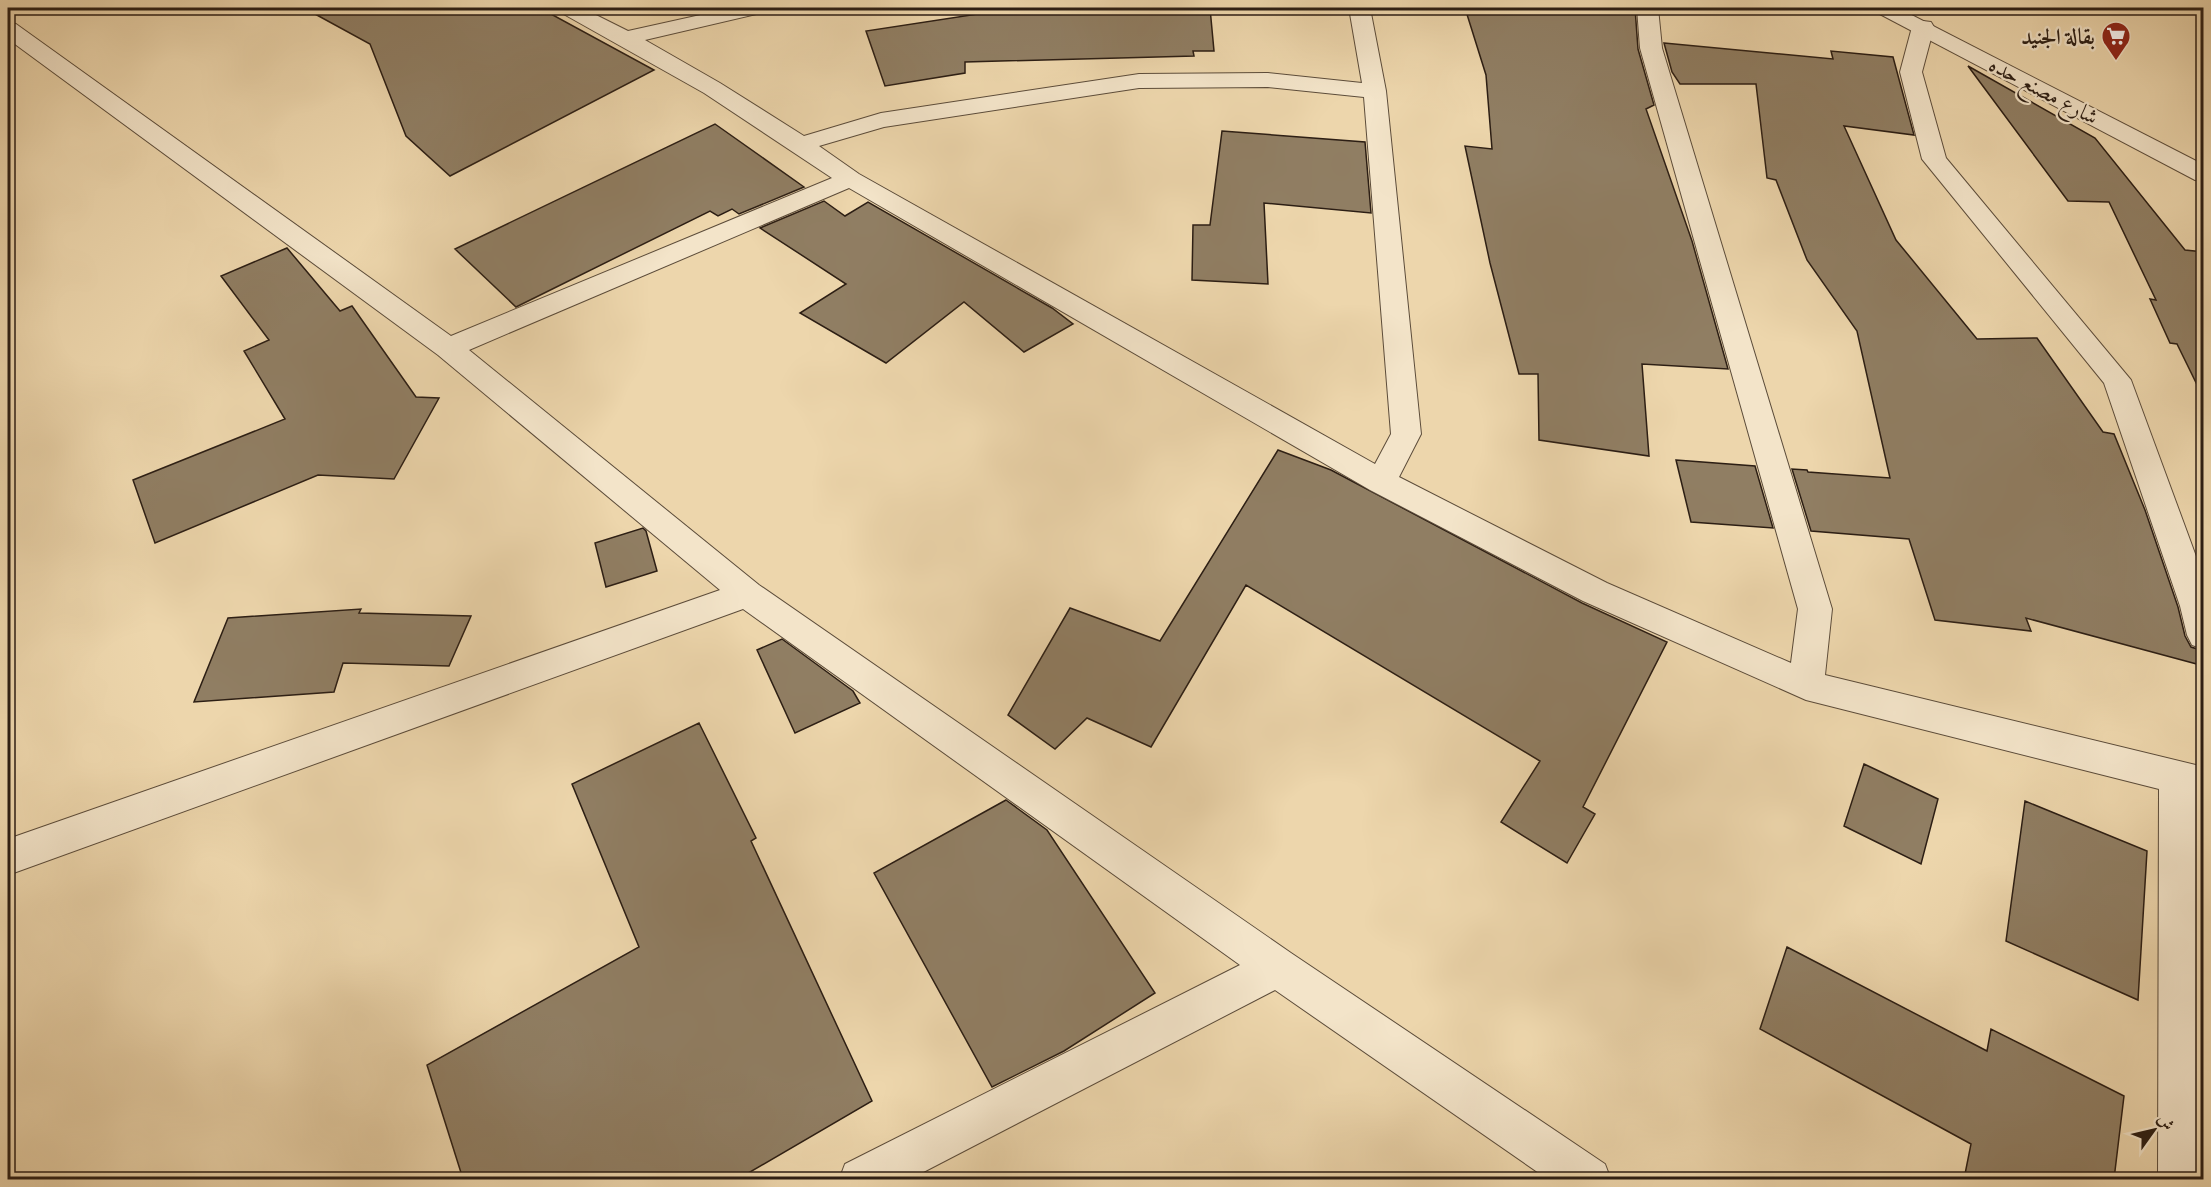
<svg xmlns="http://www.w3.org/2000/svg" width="2211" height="1187" font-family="'IM FELL Double Pica',Amiri,serif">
	<rect width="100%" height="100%" fill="#edd6ac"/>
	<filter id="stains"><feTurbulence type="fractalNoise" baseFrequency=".00333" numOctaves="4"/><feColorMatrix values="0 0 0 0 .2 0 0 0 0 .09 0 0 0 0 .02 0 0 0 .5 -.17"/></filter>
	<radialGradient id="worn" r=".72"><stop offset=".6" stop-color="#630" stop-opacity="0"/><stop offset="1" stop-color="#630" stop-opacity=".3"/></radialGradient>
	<path fill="#907e63" stroke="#2c1e14" stroke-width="1.5" d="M304,8h236l114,62 -204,106 -44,-40 -36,-92z
		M988,8h222l4,43h-21l1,5 -229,6v11l-80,13 -19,-55 125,-19z
		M1465,8h170l3,41 16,56 -8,4 46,132 36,128 -86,-5 7,92 -110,-16 -1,-66h-19l-29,-111 -25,-117 27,3 -6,-74z
		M1664,43l169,16 -2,-8 62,6 21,78 -70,-9 52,114 81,99 60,-1 66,94 11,2 31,76 33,97 7,29 6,11 13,4v15l-178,-48 5,13 -96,-11 -26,-81 -98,-8 -19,-62 15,1 1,2 82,6 -33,-147 -50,-71 -31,-80 -9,-2 -11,-94h-76l-8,-12z
		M1968,66l127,72 90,112 19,2v147l-27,-55 -7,-1 -20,-44 6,1 -47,-98 -41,-1z
		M715,124l89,63 -65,27 -7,-5 -14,7 -8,-5 -194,96 -61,-58z
		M1222,131l143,11 6,71 -107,-10 4,81 -76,-4 1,-55h17z
		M824,201l21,15 23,-14 184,106 21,16 -49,28 -60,-50 -78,61 -86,-50 46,-29 -86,-56z
		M287,248l53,63 12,-5 64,91 23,1 -45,81 -76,-4 -163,68 -22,-63 152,-61 -41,-68 25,-11 -48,-64z
		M1278,450l53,20 251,133 85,39 -84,165 12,7 -28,49 -66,-41 39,-61 -294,-176 -95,162 -64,-29 -32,31 -47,-34 62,-107 90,33z
		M1676,460l79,6 18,62 -82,-6z
		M643,528l3,3 11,40 -51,16 -11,-44z
		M361,609l-2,4 112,3 -22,50 -106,-3 -9,29 -140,10 34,-84z
		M782,639l71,52 7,12 -65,30 -38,-83z
		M699,723l57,115 -5,3 121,260 -134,78h-275l-36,-114 212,-118 -67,-163z
		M1864,764l74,35 -17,65 -77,-38z
		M1006,800l41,30 108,163 -91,58 -72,36 -118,-214z
		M2025,801l122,50 -9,149 -132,-59z
		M1787,947l200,104 4,-22 133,67 -10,83h-150l7,-35 -211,-115z"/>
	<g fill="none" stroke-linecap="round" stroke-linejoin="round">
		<g stroke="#5c4c3a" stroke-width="2">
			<path id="minor" d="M556,8h26l46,23 104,-23h36l-3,4 -120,28 75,43 84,53 77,-23 258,-39 129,-1 94,10 -13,-75h21l16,83 35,343 -22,43 208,106 184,80 7,-54 -158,-561 -3,-40h21l4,40 170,561 -7,66 379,92v33l-8,-2 6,382h-44l1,-391 -353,-89 -223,-99 -213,-111 -521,-302 -380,162 290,235 532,368 314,211 6,16h-62l-274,-190 -367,190h-69l6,-16 395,-199 -497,-356 -735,266v-36l712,-249 -282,-235 -430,-316v-16l8,1 435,312 381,-158 -128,-85 -144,-81zM1268,87l96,10 27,337 -16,30 -516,-290 -40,-28 65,-19 255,-39z
				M1923,21l8,1 3,5 -12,45 24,86 185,222 73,198v71l-12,-4 -5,-10 -7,-29 -76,-223 -182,-224 -22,-87 12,-45 3,-5z"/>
		</g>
		<g stroke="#5c4c3a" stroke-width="2">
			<path id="tertiary" d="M1872,8h26l306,157v17l-9,-2 -319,-168z"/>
		</g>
		<use href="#minor" fill="#f3e4c9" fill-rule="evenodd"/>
		<use href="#tertiary" fill="#f3e4c9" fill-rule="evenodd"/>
	</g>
	<defs>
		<g id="supermarket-pin" transform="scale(1.5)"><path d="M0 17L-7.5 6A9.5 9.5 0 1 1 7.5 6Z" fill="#8f2418" stroke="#f3e4c9"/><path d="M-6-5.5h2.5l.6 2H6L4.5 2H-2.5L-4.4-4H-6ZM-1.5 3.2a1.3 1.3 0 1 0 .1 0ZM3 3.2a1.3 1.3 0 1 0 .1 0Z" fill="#fff"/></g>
	</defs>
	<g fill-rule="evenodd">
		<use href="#supermarket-pin" x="2116" y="36"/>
	</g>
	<g text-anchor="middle" stroke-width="4.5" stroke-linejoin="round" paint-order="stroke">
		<g font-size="22" font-weight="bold" fill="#2c1e14" stroke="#f3e4c9" text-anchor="end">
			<text x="2095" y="44">بقالة الجنيد</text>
		</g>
		<g font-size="22" fill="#2c1e14" stroke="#f3e4c9">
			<text transform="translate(2044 90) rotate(28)" y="8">شارع مصنع حده</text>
		</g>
	</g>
	<rect width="2211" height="1187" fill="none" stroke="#edd6ac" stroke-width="30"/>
	<rect x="9" y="9" width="2193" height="1169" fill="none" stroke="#2c1e14" stroke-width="3"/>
	<rect x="15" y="15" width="2181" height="1157" fill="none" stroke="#2c1e14" stroke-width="1.5"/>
	<g transform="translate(2154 1130) rotate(56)" stroke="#f3e4c9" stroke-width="4.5" paint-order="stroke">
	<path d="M0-4.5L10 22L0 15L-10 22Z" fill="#2c1e14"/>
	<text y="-9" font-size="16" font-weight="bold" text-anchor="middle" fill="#2c1e14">ش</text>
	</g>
	<rect width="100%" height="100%" filter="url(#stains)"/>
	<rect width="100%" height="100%" fill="url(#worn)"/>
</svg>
